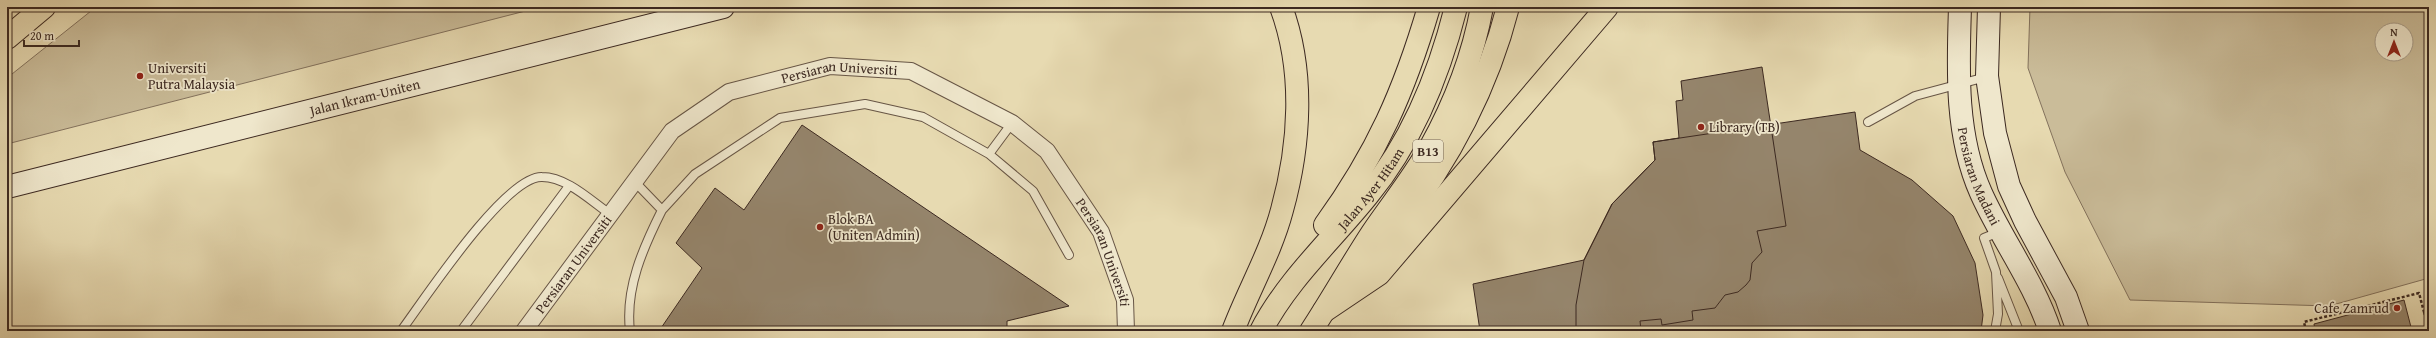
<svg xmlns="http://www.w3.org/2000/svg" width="2436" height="338" font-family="'Gentium Book Plus',serif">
	<rect width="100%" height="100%" fill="#e7dab1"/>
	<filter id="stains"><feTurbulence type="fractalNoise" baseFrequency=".005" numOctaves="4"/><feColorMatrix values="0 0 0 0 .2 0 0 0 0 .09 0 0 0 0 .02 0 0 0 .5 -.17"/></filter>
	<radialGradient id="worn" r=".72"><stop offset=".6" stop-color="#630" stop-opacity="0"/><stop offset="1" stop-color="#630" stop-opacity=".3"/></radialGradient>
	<path fill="#cabc99" stroke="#83725d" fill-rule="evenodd" d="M96,7h445l-534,137v-66z
		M2030,7h399v271l-100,28 -199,-6 -65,-128 -37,-104zM2382,30h24v24h-24z"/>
	<path fill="#95856c" stroke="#3c2921" d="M1762,67l24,159 -29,5 5,21 -10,11 -2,17 -4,5 -8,7 -13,3 -10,13 -23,3 1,9 -31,5 -1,-6 -21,2 1,10h-161l-7,-47 111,-24 28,-56 43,-44 -2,-18 26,-4 -3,-37 7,-1 -2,-19z
		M1855,112l5,38 52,30 41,36 22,47 8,52 -2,16h-405v-26l8,-45 28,-56 43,-44 -2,-18z
		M802,125l267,181 -62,15v10h-348l43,-63 -26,-25 39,-55 29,22z
		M2404,300l8,31h-97l-1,-7z"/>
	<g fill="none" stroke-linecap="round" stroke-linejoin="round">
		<g stroke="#675545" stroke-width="10">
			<path id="lane" d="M1868,122l47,-26 71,-19
				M989,154l23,-31
				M634,181l28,29 33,-36 85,-56 85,-14 58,13 66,37 44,37 36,64
				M1998,278l21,53
				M401,331c23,-31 104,-155 141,-154 25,0 49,24 68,37
				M461,331l108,-145
				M630,331c-5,-43 13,-83 32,-121
				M1995,331l3,-17 -2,-42 -12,-34 15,-6"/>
		</g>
		<g stroke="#675545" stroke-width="18">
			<g id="street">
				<path id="s1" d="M524,331l148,-200 57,-39 101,-26 81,5 101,52 35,28 54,81 24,68 1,31"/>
			</g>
		</g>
		<g stroke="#3c2921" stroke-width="24">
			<g id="secondary">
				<path id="s2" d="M1960,7c-2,61 -5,128 21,186 21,47 53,89 69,138"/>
				<path d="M1989,7l-2,69 8,57 14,53 16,35 41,76 12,34"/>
				<path id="s3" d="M7,187l716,-180"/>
			</g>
		</g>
		<g stroke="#3c2921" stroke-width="24">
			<g id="primary">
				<path d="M1325,225c52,-72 79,-133 104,-218"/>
				<path d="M1365,266c12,-9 21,-26 31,-38 52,-66 91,-139 112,-221"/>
				<path id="s4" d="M1261,331c27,-52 71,-91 107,-136 45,-55 71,-120 88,-188"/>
				<path d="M1311,331c21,-32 40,-66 61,-98 19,-28 41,-55 58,-85 24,-43 43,-92 52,-141"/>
			</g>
		</g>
		<g stroke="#3c2921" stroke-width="24">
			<path id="highway" d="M7,38l37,-31
				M1324,311l55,-37 228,-267
				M1233,331c15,-40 38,-79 49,-121 18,-65 23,-138 -1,-203"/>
		</g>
		<path stroke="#3c2921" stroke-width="2.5" stroke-dasharray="3 2" stroke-linecap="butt" d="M2429,312h-5l5,16
			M2306,331l-2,-9 115,-29 5,19"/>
		<use href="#lane" stroke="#efe7cc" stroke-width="8"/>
		<use href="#street" stroke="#efe7cc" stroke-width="16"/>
		<use href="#secondary" stroke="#efe7cc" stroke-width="22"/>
		<use href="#primary" stroke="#e7dab1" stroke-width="22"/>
		<use href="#highway" stroke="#e7dab1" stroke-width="22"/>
	</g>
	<g fill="#8f2418" stroke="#efe7cc" stroke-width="1.5">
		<circle cx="140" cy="76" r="4"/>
		<circle cx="1701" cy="127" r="4"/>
		<circle cx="820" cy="227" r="4"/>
		<circle cx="2397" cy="308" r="4"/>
	</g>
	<g text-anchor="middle" stroke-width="3.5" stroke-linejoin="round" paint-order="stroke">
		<rect fill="#efe7cc" stroke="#726254" stroke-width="1" x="1413" y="140" width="30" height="22" rx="3"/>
		<g font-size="13" font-weight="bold" fill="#3c2921">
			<text x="1428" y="156">B13</text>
		</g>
		<g font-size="14" fill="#3c2921" stroke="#efe7cc" text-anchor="start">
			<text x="148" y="73">Universiti<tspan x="148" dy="16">Putra Malaysia</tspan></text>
			<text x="1709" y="132">Library (TB)</text>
			<text x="828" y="224">Blok BA<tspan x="828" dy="16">(Uniten Admin)</tspan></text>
			<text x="2389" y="313" text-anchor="end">Cafe Zamrud</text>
		</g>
		<g font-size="14" fill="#3c2921" stroke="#efe7cc">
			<text dy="5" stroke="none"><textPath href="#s1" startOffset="431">Persiaran Universiti</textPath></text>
			<text dy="5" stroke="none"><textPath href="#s3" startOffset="369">Jalan Ikram-Uniten</textPath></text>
			<text dy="5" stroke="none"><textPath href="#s2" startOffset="172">Persiaran Madani</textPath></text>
			<text dy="5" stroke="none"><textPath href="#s4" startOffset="180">Jalan Ayer Hitam</textPath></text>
			<text dy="5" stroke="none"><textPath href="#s1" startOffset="779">Persiaran Universiti</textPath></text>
			<text dy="5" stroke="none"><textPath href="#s1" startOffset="83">Persiaran Universiti</textPath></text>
		</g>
	</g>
	<rect width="2436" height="338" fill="none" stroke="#e7dab1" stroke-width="24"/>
	<rect x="8" y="8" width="2420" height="322" fill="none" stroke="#3c2921" stroke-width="2"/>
	<rect x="12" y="12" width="2412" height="314" fill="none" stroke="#3c2921"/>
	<g transform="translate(2394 42)"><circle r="19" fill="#efe7cc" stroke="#a79b88"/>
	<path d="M0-3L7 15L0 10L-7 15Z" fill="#8f2418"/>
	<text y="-6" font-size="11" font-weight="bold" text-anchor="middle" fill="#3c2921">N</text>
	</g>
	<path d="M24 40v6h55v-6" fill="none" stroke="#3c2921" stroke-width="2"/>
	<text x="30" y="40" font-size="12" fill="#3c2921" stroke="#efe7cc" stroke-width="3" paint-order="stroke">20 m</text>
	<rect width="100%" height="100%" filter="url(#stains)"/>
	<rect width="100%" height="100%" fill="url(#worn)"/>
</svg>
